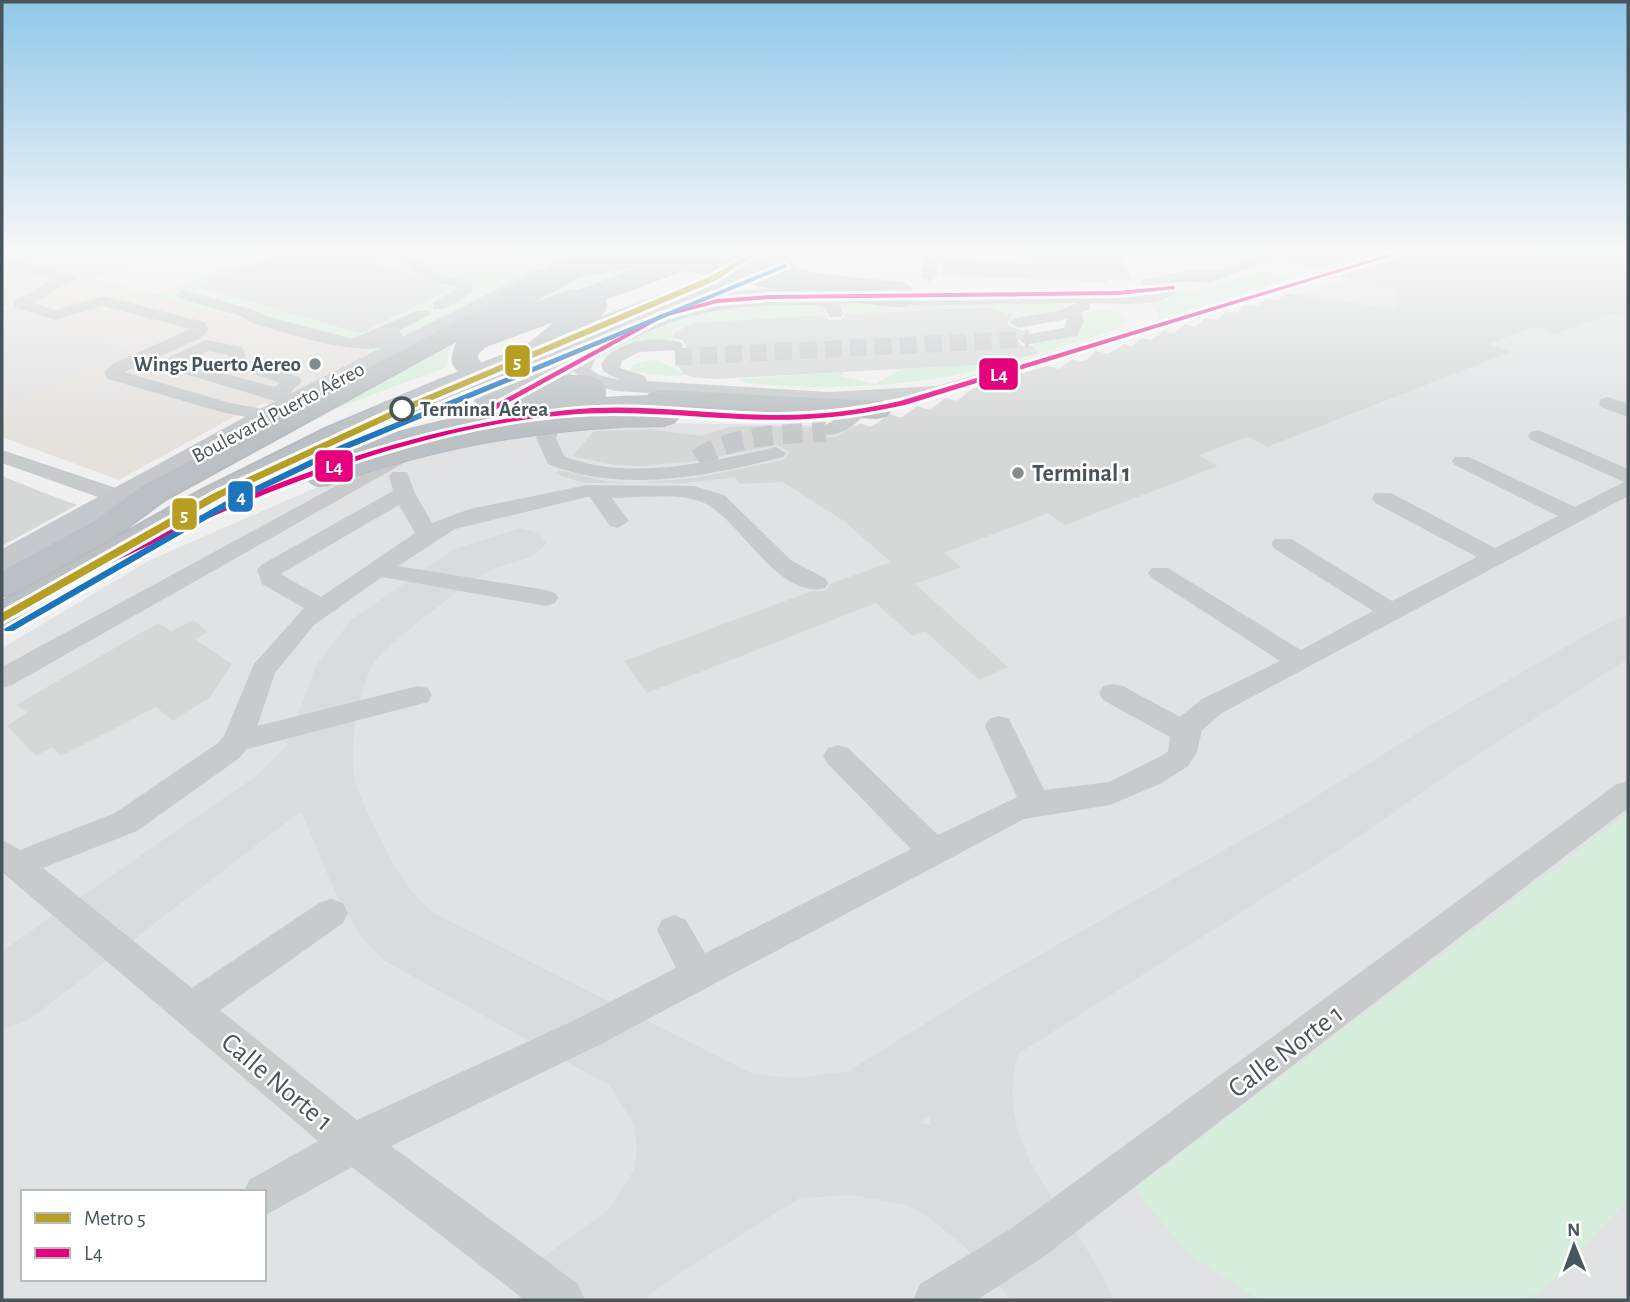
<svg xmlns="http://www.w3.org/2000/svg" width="1630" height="1302" font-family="'Alegreya Sans',sans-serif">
	<rect width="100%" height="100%" fill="#f0f0f0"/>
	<path fill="#e5e2de" d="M2,253h128l19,4 -57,21 283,76 -104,51 -7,-2 -36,17 -109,60 -117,-43v-29l132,-58 -132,-38 7,-4 -7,-2z"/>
	<path fill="#e2e1e1" d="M2,312l133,38 -133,58z"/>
	<path fill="#e0e2e3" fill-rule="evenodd" d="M1433,253h195v1047h-1626v-652l148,-88 209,-91 173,-36 135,-10 206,3zM23,1192h241v87h-241z"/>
	<path fill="#d6eedb" d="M263,253h77l36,8 20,-8h57l-3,3 98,8 -173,90 -220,-59z
		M669,260l-204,74 -16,14 -2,19 -156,58 277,-150z
		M1263,270l30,8 -133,41 -12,-20 46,-7z
		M1075,302l-13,6 -5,7 -40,7 -10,-10 -32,-5 -283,16 -15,6 -3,11h-16l-45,14 7,24 -10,-1 -8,-11 1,-8c57,-66 262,-55 345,-56 41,0 86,-6 127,0z
		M1102,309l20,5 6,8c-16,12 -45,17 -64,24 -109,37 -202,48 -316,37l-11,-4 107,-7 -4,4 36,8 24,-15 121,-9 16,-8 -6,-11 36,-6 12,-21z
		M655,359l32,16 -20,1 -37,-5 3,-6z
		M1628,813v387l-81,86 -23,14h-264l-70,-45 -56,-66z"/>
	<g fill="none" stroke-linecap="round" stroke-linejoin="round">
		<path fill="#dadbdc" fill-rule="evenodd" d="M521,528l17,5 8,10c-13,19 -36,18 -56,27 -21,12 -104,74 -116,93 -15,24 -25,85 -20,113 2,12 8,24 13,35 19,39 35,78 70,104l316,159 41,4 53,-6 140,-87 304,-173 136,-85 182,-105 19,-6v43l-157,100 -132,91 -321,204c-29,103 63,160 95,246h-104l-26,-41 -9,-5 -46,-37 -21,-12 -55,-10 -52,3 -128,80 -29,22h-126l14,-34 76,-55 18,-26 9,-16 3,-17 -3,-28 -25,-39 -224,-124c-44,-37 -61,-99 -84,-150l-272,209 -27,10v-79l254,-175 30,-30 30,-80 35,-46 103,-71zM929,1115l2,11 -11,-4z"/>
	</g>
	<path fill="#d6d8d8" d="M282,253h93l-2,12 40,9 37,15 -90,44 -164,-47z
		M1034,253h86l12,27 -25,-1 1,3 -168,-7 2,-16 94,4z
		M1292,253h84l-58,17 -39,-11z
		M1433,253h195v65l-15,-5 -58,21 -20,-8 -46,18 21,8 -243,95 -19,-10 -49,18 19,11 -153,59 -17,-12 -104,40 17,14 -46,17 93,83 -29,13 -54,-49 -13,5 -36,-33 -229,90 -23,-32 188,-70h13l5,-7 61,-22 -47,-41 -61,-39 -44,2 -4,-7 -49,6h-101l-30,-9 4,-4 46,11 29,2 61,-5 89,-18 5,-8 -12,-7 -81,16 -54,5 -27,-1 -43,-9 22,-25 57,-2 49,7 30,-9 30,-1 60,2 4,9h11l25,-14 11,4 19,-13 11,4 16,-12 13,4 15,-12 12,3 15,-12 75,-23 12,3 13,-10 12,3 12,-11 12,3 16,-10 8,2 10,-8 10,2 11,-9 12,2 10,-9 11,3 9,-9 13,2 8,-9 11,2 8,-8 13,2 7,-8 13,2 6,-8 110,16 3,-18 -57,-15 66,-21 12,2z
		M986,307l27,8 -6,9 18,8 -7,9 5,5h11l3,7 -31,10 -291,16 -23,-2 -9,-4 -7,-10 -1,-10 7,-1 4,-6 -4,-6 -8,-2v-5l18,-10 134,-8 3,5h12l4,-6z
		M2,476l40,16 35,13 -75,41z
		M193,620l15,12 -13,7 37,25 -22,33 -37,24 -17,-14 -95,49 -9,-9 -16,9 -29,-30 20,-14 -11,-7 142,-82 13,8z"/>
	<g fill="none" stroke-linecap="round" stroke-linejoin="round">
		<path stroke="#c6c9cb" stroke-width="17" stroke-dasharray="17 8" stroke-linecap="butt" d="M675,357l354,-18"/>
		<path stroke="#c6c9cb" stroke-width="20" stroke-dasharray="20 10" stroke-linecap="butt" d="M697,459c40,-26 83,-24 129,-27"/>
		<g stroke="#b5bbbf" stroke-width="4">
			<path id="highway" d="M686,253h30l-3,5 -133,49h-16l-4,-5 4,-5z
				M749,253h23l-29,24 -30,15c-123,48 -249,93 -369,150 -113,54 -221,119 -329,183l-13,4v-27l196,-110 129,-64 114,-48 256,-98 31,-15z
				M508,295l8,2 4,5 -4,5 -352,193 -50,37 -99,56 -13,3v-25l91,-49 49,-36z
				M662,390l214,11 10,2 4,6 -4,6 -10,2 -224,-13 -4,-6 4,-6z"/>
		</g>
		<path fill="#c7cbcc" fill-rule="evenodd" d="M399,253h14l23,20 35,9 2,10 -28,17h-12v-6l25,-15c-20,-6 -53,-12 -59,-35z
			M502,253h15l-9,5 -5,-1z
			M773,253h14l10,15 32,11 -8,5 -34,-10z
			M926,253h14l-3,24 -8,5 -8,-5z
			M1269,253h20l-82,31c-19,-6 -37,-1 -58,4l-8,-5 3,-3 44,-10h32z
			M1384,253h21l-483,149 -8,-4 -85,6 -214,-13 -28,-8 -15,-13 11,-20 25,-11 9,5 -21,13 -5,12 8,6 21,5 -17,-9 -2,-7c17,-24 52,-28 79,-22l3,4 -3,4 -41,2 -17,9 -2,7 25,8 2,5 182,11 108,-6z
			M2,257l71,18 3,3 -42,25 21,7 48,-14 101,26 5,7 -8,9 -77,34 106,31 44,8 3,4 -10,6 -46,-9 -113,-33 -4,-7 8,-8 79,-35 -88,-23 -48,14 -41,-13v-6l40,-22 -52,-14z
			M801,282l26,17 12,3 4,12 -2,3h-12l-3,-9 -11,-3 -19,-15v-6z
			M1172,284l8,5c-20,21 -63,14 -90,14v6l-9,4 3,8 -7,15 -48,8 -6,-1 -3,-4 3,-4 41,-7 3,-9 -49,9 -8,-5 2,-4 46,-8 18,-8 -198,3 -8,-5 8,-5 258,-3 20,-1z
			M184,290l69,20 13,6 86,23 65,-28h12l2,3 -32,17 4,5c-24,31 -116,-4 -149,-12l-13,-8 -63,-18 -2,-3z
			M206,340l36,7 5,13 52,17 3,4 -12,12 14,8 -9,6 -123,-37 -6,-9 3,-4zM208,351l20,4 5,12 47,16 -6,4 -88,-24z
			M1608,397l20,7v13l-27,-10 -2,-4 2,-4z
			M563,398l9,6 -16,34 8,18c64,26 146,6 212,-9l10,6 -3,4c-75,19 -162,37 -235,7l-12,-26 18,-34z
			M855,408l10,6c-9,11 -27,24 -41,20l-3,-4 3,-4z
			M1538,430l90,39v27l-406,217 -20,17 -5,22 -9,14 -26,17 -52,22 -86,14 -421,224 -212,103 187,138 7,16h-60l-173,-133 -88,49v-24h-20l5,-12 69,-39 -316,-269v-32l18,10 95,-37 103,-70 6,-7 30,-72 50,-56 -42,-24 -5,-14 4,-5 132,-74 -4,-15 4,-4h14l8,21 17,30 38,-14 117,-24 107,1 30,9 68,66 33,17 3,5 -3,5c-47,12 -86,-70 -121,-85 -26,-11 -63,-5 -92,-5l17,23 -11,7 -8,-2 -20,-29h-3l-132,32 -57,37 148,24 9,3 3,5 -3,5 -9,3 -164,-29 -68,48 -39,48 -18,53 161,-40 10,2 4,7 -4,7 -181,47 -9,10 -101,72 -94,37 149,120 127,-85 12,-4 12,4 5,10 -5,10 -123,87 137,110 220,-101 99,-51 -19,-38 5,-10 12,-5 12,5 19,33 206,-104 -83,-85 -5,-8 5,-8 10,-3 10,3 90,87 79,-38 -32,-71 4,-7 10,-3 10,3 35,71 65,-8 54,-27 5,-4 2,-14 -67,-37 -4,-7 4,-7 10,-2 10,2 57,31 22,-18 78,-38 -128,-83 -4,-5 4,-5h16l133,82 72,-39 -98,-62 -4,-5 4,-5h16l101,62 85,-44 -102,-54 -3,-5 3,-5h16l104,55 63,-32 -103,-51 -3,-4 3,-4h14l106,50 49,-25 -93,-42 -3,-4 3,-4zM399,505l16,28 -94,64 -39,-22v-2z
			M2,450l126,42 3,5 -11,7 -8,-2 -110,-39z
			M402,450l7,2 3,4 -3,4 -397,225 -10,3v-21z
			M1628,781v27l-586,450 -65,42h-64l7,-16 92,-56 605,-444z"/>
		<path fill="#c6c9cb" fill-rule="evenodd" d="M761,253h29l-3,4 -35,11 -10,-6 3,-4z
			M539,268l7,2 3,4 -3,4 -197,107 -73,35 -263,149 -11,2v-22l256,-139z"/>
		<use href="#highway" fill="#bac0c3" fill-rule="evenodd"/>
		<g stroke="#b5bbbf" stroke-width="25" stroke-linecap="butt">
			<path id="highway-bridge-far1" d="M508,302l66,-36 58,-11 58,4 128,27 84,9
				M487,380l-16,-10 -7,-11 4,-13 12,-10 92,-34
				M503,380l92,-75"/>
		</g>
		<g stroke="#b5bbbf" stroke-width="32" stroke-linecap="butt">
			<path id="highway-bridge" d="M482,378l37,10 72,4
				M487,393l18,-15
				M320,472c113,-40 226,-61 346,-61"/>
		</g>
		<path stroke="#c7cbcc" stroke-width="17" d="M543,380c40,-23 81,-50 124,-65 56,-21 118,-18 177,-19"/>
		<path stroke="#c7cbcc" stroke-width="20" d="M452,430l94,-52"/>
		<use href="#highway-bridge-far1" stroke="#bac0c3" stroke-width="24"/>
		<use href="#highway-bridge" stroke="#bac0c3" stroke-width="30"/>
		<g stroke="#fff" stroke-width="6">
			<path id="bus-1" d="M1393,253h8l-496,152c-28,6 -56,11 -84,13 -69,6 -138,-5 -207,-5 -38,0 -78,4 -116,11 -125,23 -245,72 -359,126 -31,14 -61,30 -90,46 -15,8 -31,19 -47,24v-7c177,-94 364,-181 565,-203 71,-8 142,5 212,5 42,0 81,-5 121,-14z
				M1173,286l2,1v2l-57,6 -349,4 -52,4 -53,14 -169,93 -7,-2 172,-93 57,-16 52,-4 349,-4z"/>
		</g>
		<g stroke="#fff" stroke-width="6">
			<path id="bus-2" d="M785,264l2,1v2l-440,182 -110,53 -224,129h-8l-1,-2 227,-131 110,-53z"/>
		</g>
		<use href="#bus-1" fill="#e5007d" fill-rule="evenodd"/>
		<use href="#bus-2" fill="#1c75bc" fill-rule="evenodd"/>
		<g stroke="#fff" stroke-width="6">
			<path id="metro-1" d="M752,253h7l-44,28 -311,131 -182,85 -220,125v-9l212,-120 184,-85 311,-131z"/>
		</g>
		<use href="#metro-1" fill="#b69f24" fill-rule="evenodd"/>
	</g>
	<linearGradient id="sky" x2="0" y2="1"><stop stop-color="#90c8e9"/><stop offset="0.58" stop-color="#f8f8f8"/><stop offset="1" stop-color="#f8f8f8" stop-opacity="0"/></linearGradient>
	<rect width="1630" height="435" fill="url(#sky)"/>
	<g fill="#838b8f" stroke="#fff" stroke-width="2.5">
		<circle cx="315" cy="364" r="7"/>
		<circle cx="1018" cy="473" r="7"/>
	</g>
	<circle fill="#fff" stroke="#48555b" stroke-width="3.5" cx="402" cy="409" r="11"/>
	<g text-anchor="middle" stroke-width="5" stroke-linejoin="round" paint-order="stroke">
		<g font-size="21" font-weight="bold" fill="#48555b" stroke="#fff" text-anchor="end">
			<text x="301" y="371">Wings Puerto Aereo</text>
		</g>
		<g font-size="21" font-weight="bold" fill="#48555b" stroke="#fff" text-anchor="start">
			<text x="420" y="416">Terminal Aérea</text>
		</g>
		<g font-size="21" fill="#48555b" stroke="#fff">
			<text transform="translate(278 412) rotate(-28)" y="7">Boulevard Puerto Aéreo</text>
		</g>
		<g font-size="24" font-weight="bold" fill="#48555b" stroke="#fff" text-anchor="start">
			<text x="1032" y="481">Terminal 1</text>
		</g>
		<g font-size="28" fill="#48555b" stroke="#fff">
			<text transform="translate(1285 1050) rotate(-37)" y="10">Calle Norte 1</text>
			<text transform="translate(278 1081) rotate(40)" y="10">Calle Norte 1</text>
		</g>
	</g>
	<g stroke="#fff" stroke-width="2.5">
		<rect x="504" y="344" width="27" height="34" rx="7" fill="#b69f24"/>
		<rect x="978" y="357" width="41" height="34" rx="7" fill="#e5007d"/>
		<rect x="314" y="449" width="40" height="34" rx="7" fill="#e5007d"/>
		<rect x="227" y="480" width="27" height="33" rx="7" fill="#1c75bc"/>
		<rect x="171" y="497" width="27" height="34" rx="7" fill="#b69f24"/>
	</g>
	<g font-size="19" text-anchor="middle" font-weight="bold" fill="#fff">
		<text x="517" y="368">5</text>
		<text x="999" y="381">L4</text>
		<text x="334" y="473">L4</text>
		<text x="241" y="503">4</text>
		<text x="184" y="521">5</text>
	</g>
	<rect width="1630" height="1302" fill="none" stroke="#48555b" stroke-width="7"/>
	<rect x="21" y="1190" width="245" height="91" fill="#ffffff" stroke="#b6bbbd" stroke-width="2"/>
	<rect x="35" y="1213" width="35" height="10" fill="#b69f24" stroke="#b6bbbd" stroke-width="2"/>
	<text x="84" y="1225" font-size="21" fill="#48555b">Metro 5</text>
	<rect x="35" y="1248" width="35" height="10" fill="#e5007d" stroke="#b6bbbd" stroke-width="2"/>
	<text x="84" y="1260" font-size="21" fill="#48555b">L4</text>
	<g transform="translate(1574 1246) rotate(359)" stroke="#ffffff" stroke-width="5" paint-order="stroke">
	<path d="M0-5L12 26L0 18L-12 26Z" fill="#48555b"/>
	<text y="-10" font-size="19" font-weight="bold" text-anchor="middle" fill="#48555b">N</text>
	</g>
</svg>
